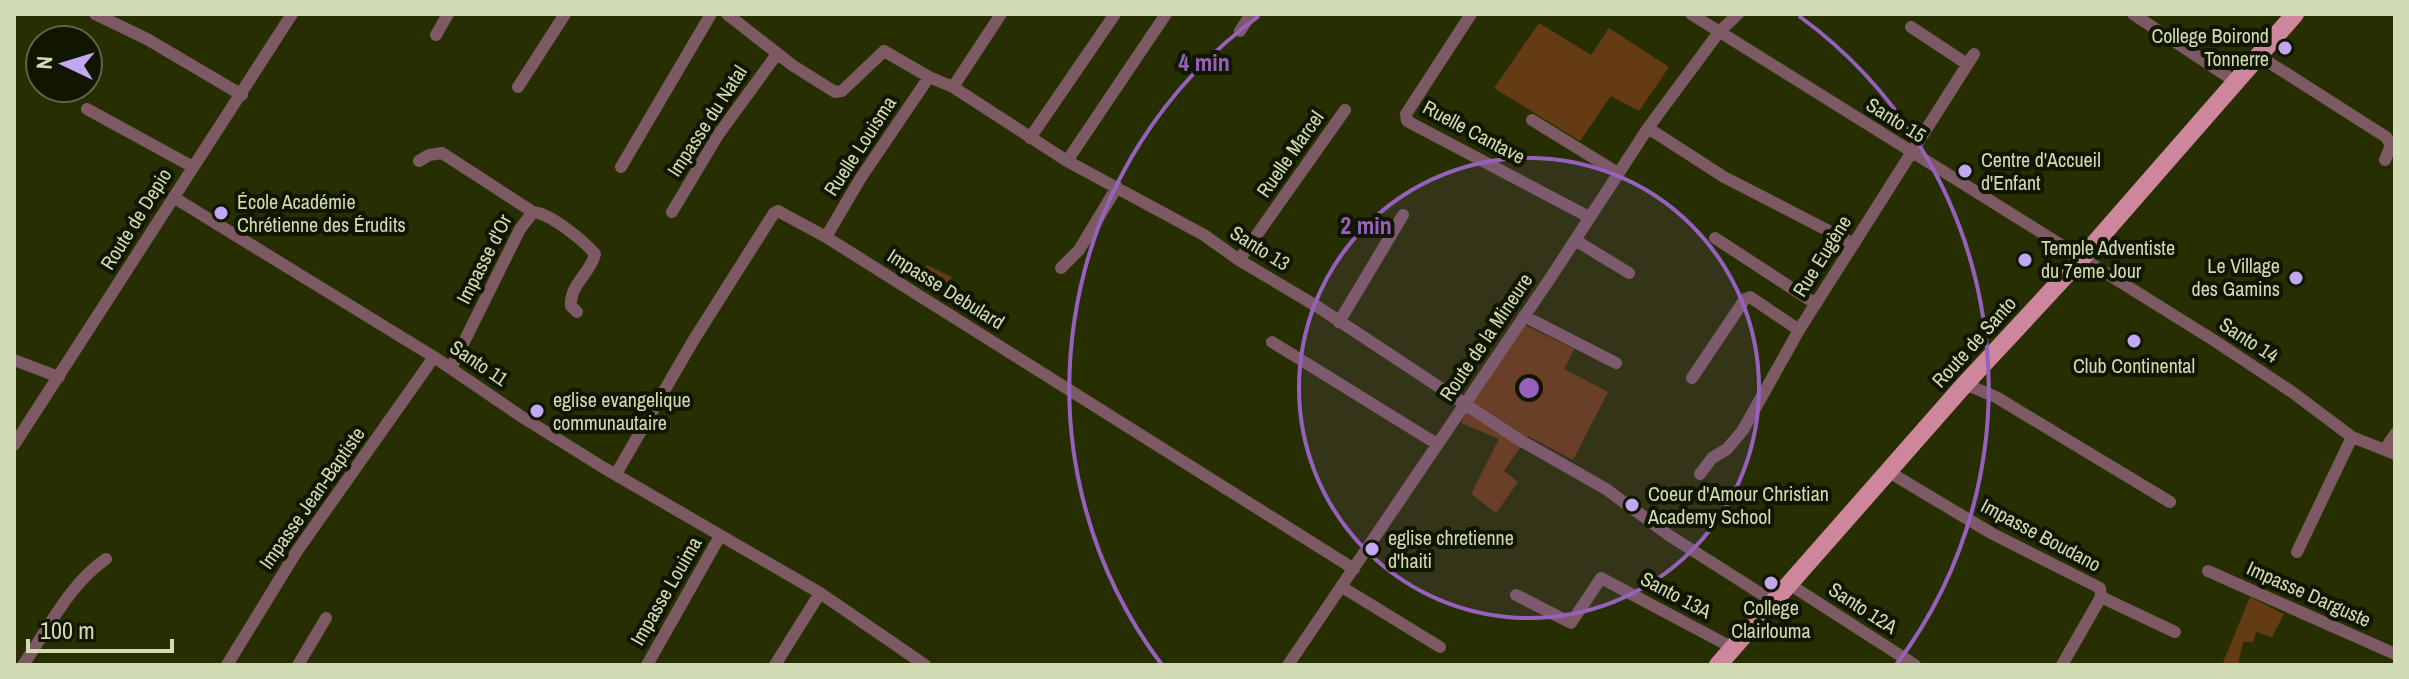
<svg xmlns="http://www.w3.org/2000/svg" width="2409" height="679" font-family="'Archivo Narrow',sans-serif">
	<rect width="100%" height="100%" fill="#272f02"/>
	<path fill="#653b14" d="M1539,23l52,32 18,-27 60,39 -30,44 -28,-15 -31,45 -86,-53z
		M927,265l25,12 -12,13 -21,-12z
		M1525,325l49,24 -10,20 44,23 -35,68 -45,-24 -24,35 14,11 -22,31 -25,-19 28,-55 -38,-16 10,-20z
		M2250,597l34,17 -12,23 -16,-5 -3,10h-10l-5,23h-16z"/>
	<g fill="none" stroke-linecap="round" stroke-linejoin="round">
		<path stroke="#7c5963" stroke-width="12" d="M95,14l52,25 95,56
			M727,14l65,51 43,27 7,-1 42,-40 45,26 24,10 114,74 137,74 35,25 79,47 200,132 88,50 64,47 104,66
			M1471,14l-65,100 1,7 182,96
			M1691,14l524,327 77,51 60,45 43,17
			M2133,14l103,68
			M1911,27l56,37
			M1240,31l11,-17
			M436,35l12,-21
			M2259,56l127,81 5,8 -6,15
			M518,87l47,-73
			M953,87l48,-73
			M87,109l106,58
			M1532,120l86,53
			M1648,128l76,49 130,67
			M1030,138l85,-124
			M419,161l10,-6 13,-2 91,59
			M1067,161l99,-147
			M621,167l90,-153
			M173,197l261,160 88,60 82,51 216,125 105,72
			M672,212l46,-77 59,-81
			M826,237l34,-58 69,-102
			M1715,238l101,66
			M1575,240l54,33
			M1239,260l106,-150
			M1061,268l18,-18 38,-63
			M1524,316l92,47
			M1339,322l64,-107
			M1272,342l165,102
			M14,360l45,17
			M451,368l69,-139 13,-17c17,1 51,29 62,42 -4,19 -26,31 -24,52l6,6
			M1692,378l53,-79 5,-2 49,33
			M1965,384l31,13 174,105
			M14,445l278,-431
			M2385,449l10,-15
			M1889,472l102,61 109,55 1,9 -39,68
			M616,474l77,-133 81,-128 4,-2 48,26 528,332
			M1700,474l12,-16 15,-9 16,-19 56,-100 175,-276
			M2297,552l55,-115
			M2208,571l187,83
			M1789,584l126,81
			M1342,587l98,60
			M1516,595l55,28 30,-45 132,70
			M2101,597l74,35
			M23,665c25,-36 47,-82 83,-106
			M227,665l70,-114 137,-194
			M298,665l28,-47
			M647,665l73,-129
			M775,665l45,-72
			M1288,665l263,-388 97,-149 71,-96 19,-18"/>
		<path stroke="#cd869c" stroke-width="18" d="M1718,665l247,-281 116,-125 214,-245"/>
	</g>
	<circle cx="1529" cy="388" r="230" fill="#9561bc" fill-opacity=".12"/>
	<g fill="none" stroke="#9561bc" stroke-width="4">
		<circle cx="1529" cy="388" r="230"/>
		<path d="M1162 665A460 460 0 0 1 1259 16M1799 16A460 460 0 0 1 1896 665"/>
	</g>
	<g fill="#c2a8f2" stroke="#111600" stroke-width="3">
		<circle cx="2285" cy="48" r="8"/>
		<circle cx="1965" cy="171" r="8"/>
		<circle cx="221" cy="213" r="8"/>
		<circle cx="2025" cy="260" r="8"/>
		<circle cx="2296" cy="278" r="8"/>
		<circle cx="2134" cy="341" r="8"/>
		<circle cx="537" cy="411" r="8"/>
		<circle cx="1632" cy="505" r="8"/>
		<circle cx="1372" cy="549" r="8"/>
		<circle cx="1771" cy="583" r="8"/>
	</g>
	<g text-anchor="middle" stroke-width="8" stroke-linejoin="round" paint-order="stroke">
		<g font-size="20" fill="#d1dcb4" stroke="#111600" text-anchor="start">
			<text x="2269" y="43" text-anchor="end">College Boirond<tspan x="2269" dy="23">Tonnerre</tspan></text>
			<text x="1981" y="167">Centre d'Accueil<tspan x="1981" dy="23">d'Enfant</tspan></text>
			<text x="237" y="209">École Académie<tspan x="237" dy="23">Chrétienne des Érudits</tspan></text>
			<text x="2041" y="255">Temple Adventiste<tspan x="2041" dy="23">du 7eme Jour</tspan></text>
			<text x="2280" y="273" text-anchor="end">Le Village<tspan x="2280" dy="23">des Gamins</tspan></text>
			<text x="2134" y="373" text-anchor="middle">Club Continental</text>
			<text x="553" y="407">eglise evangelique<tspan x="553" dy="23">communautaire</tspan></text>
			<text x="1648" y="501">Coeur d'Amour Christian<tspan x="1648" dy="23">Academy School</tspan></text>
			<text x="1388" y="545">eglise chretienne<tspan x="1388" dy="23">d'haiti</tspan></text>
			<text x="1771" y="615" text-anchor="middle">College<tspan x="1771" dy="23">Clairlouma</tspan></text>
		</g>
		<g font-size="20" fill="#d1dcb4" stroke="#111600">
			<text transform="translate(1896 120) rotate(32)" y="7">Santo 15</text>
			<text transform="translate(707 121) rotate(-57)" y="7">Impasse du Natal</text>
			<text transform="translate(1474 132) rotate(28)" y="7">Ruelle Cantave</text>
			<text transform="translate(860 146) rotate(-57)" y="7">Ruelle Louisma</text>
			<text transform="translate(1290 154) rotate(-55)" y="7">Ruelle Marcel</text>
			<text transform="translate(136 219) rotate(-58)" y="7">Route de Depio</text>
			<text transform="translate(1260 248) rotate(32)" y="7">Santo 13</text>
			<text transform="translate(1822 256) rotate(-58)" y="7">Rue Eugène</text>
			<text transform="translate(484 259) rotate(-63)" y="7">Impasse d'Or</text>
			<text transform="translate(946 289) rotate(32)" y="7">Impasse Debulard</text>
			<text transform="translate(1486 337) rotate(-56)" y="7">Route de la Mineure</text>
			<text transform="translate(2249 340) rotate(33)" y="7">Santo 14</text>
			<text transform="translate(1974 342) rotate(-48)" y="7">Route de Santo</text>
			<text transform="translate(479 363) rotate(34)" y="7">Santo 11</text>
			<text transform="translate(312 498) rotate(-55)" y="7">Impasse Jean-Baptiste</text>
			<text transform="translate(2041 535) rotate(28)" y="7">Impasse Boudano</text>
			<text transform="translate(666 591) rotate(-60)" y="7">Impasse Louima</text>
			<text transform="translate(2309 594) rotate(24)" y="7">Impasse Darguste</text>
			<text transform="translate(1676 595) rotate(28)" y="7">Santo 13A</text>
			<text transform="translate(1863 608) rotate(33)" y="7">Santo 12A</text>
		</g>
	</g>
	<circle cx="1529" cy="388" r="12" fill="#9561bc" stroke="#111600" stroke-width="4"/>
	<g font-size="24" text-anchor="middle" font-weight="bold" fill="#9561bc" stroke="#111600" stroke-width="8" stroke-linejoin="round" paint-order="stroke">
		<text x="1204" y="71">4 min</text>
		<text x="1366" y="234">2 min</text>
	</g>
	<rect width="2409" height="679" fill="none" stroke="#d1dcb4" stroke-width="32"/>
	<g transform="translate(64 64) rotate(274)"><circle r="38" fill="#111600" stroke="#5e6548" stroke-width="2"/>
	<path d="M0-6L14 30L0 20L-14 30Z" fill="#c2a8f2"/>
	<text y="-12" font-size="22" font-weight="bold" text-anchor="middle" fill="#d1dcb4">N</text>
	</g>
	<path d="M28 639v12h144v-12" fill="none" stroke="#d1dcb4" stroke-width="4"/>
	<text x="40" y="639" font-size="24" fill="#d1dcb4" stroke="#111600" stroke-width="6" paint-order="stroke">100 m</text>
</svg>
